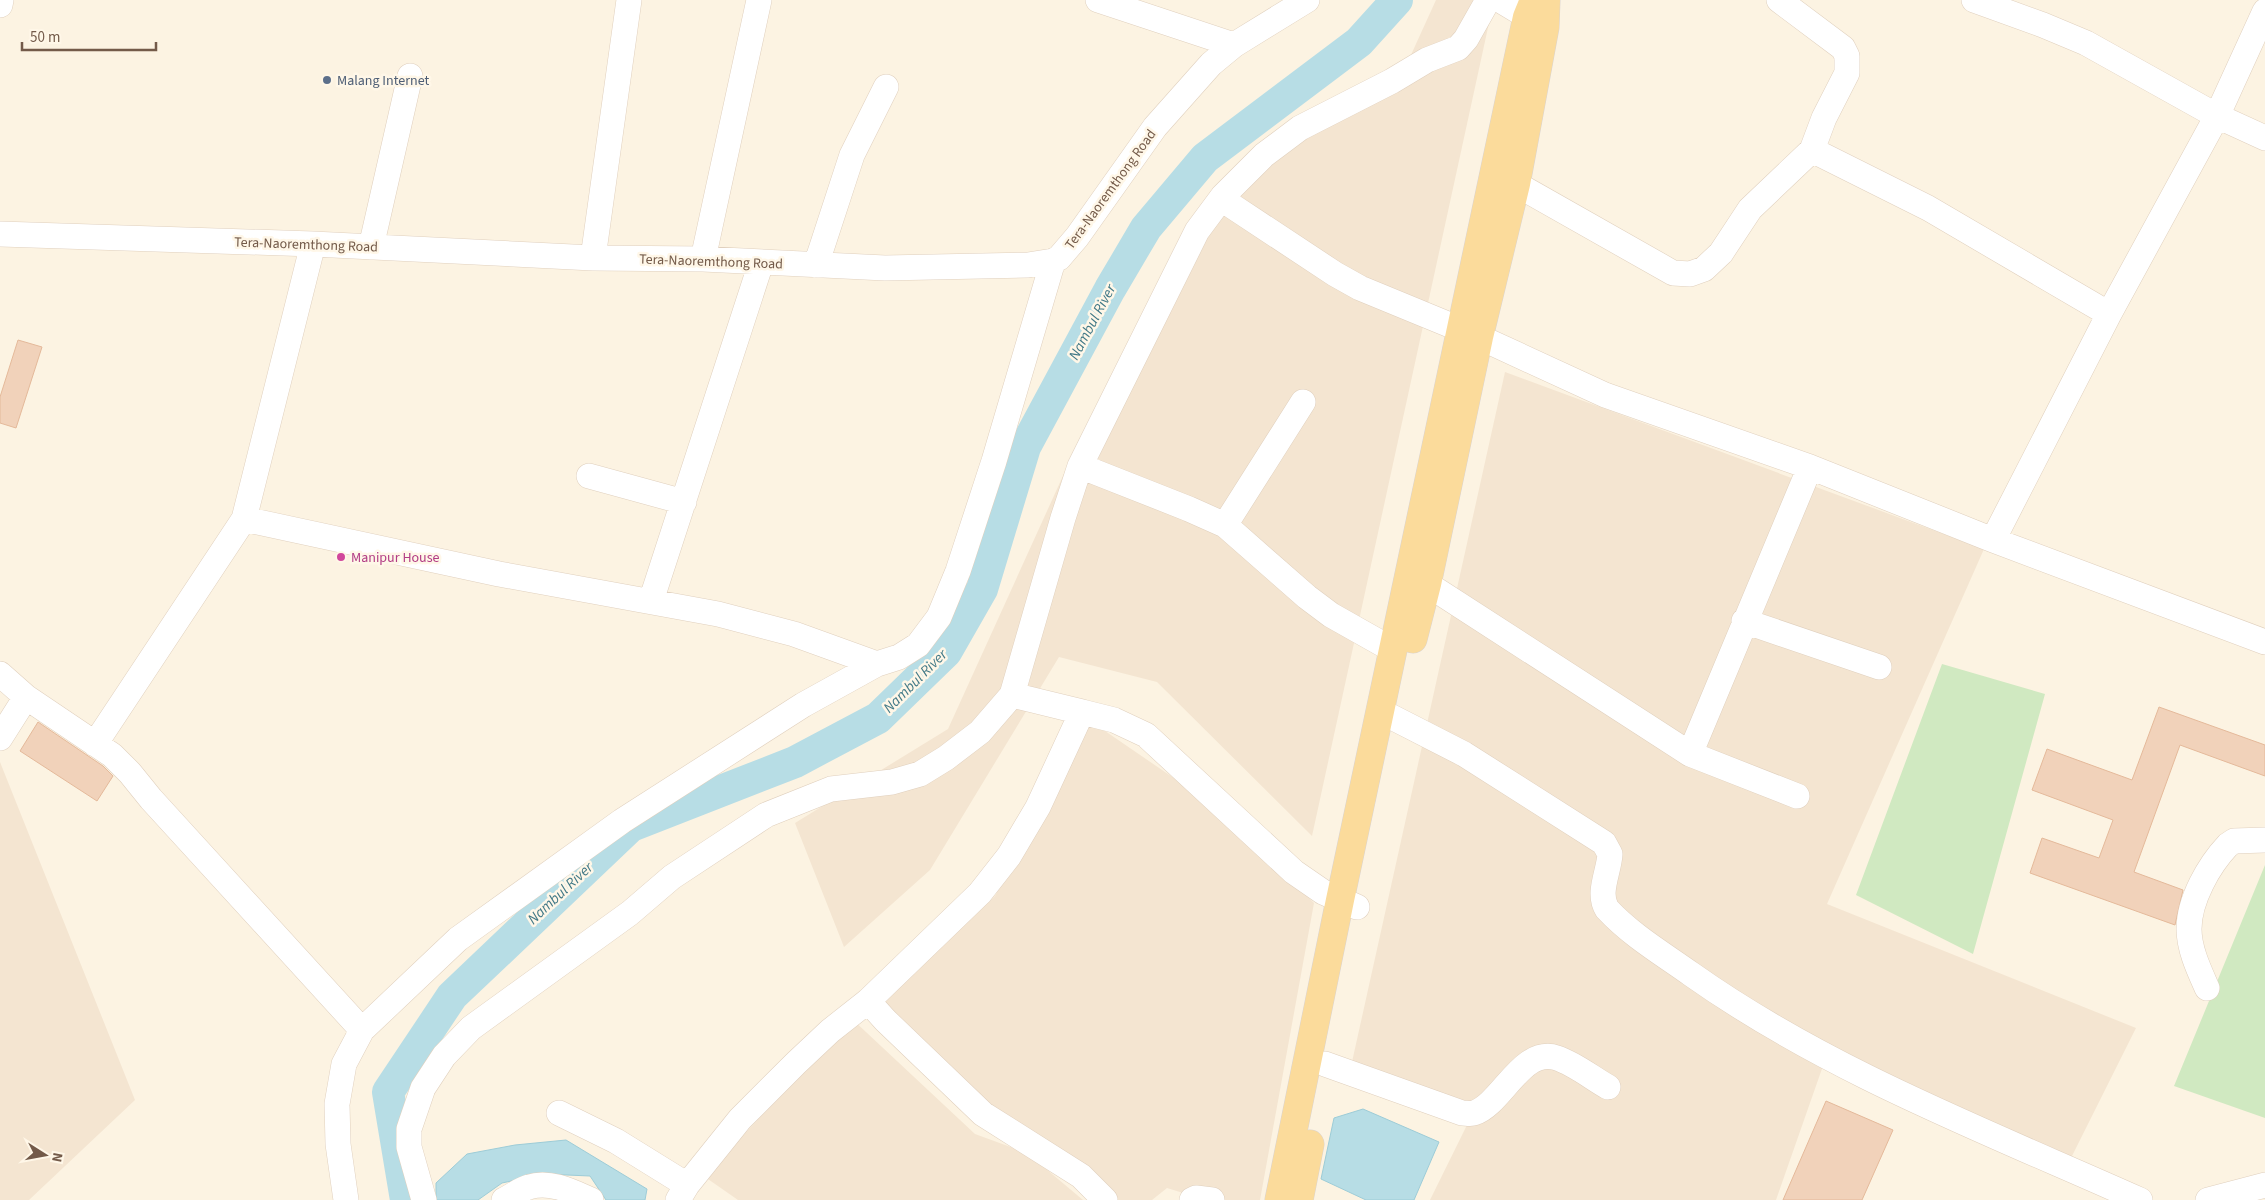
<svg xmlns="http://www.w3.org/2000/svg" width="2265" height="1200" font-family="'Source Sans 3',sans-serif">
	<rect width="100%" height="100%" fill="#fcf3e2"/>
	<path fill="#f4e5d1" d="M1436,0h58l-182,836 -155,-154 -98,-25 -129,213 -86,77 -49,-124 153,-94 134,-295 147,-255 176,-111z
		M1505,372l479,177 -157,355 309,124 -70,140 -242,-105 -48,137h-346l37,-75 -115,-63z
		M1089,720l130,89 95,94 -54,297h-54l-39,-12 -15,12h-41l-111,-76 -118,-121 113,-107z
		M0,762l135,338 -106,100h-29z
		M851,1018l124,116 52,19 56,47h-345l-33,-23z"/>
	<path fill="#d0e9c1" d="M1942,664l103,30 -72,260 -117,-59z
		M2265,865v253l-91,-32z"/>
	<path fill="#b7dde5" stroke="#9dccd7" d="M1363,1109l76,33 -25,58h-48l-45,-21 13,-61z
		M566,1140l81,49 -2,11h-39l-16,-24 -46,-2 -42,9 -24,17h-42v-17l31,-29 48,-9z"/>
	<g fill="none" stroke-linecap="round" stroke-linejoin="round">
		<path stroke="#b7dde5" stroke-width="32" d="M406,1200l-18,-108 64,-96 179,-170 164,-64 83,-44 68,-66 36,-63 43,-142 85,-158 36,-61 59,-70 154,-116 38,-42"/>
	</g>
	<path fill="#f1d2ba" stroke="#e4b99a" d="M18,340l24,7 -26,81 -16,-5v-26z
		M2159,707l106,38v31l-85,-31 -46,127 49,18 -8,35 -145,-52 12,-35 57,20 14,-38 -81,-30 15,-41 85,31z
		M38,722l65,44 10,10 -16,25 -77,-50z
		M1826,1101l67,29 -31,70h-79z"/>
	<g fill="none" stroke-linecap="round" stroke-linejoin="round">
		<g stroke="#e0d0be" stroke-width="26">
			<path id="minor" d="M1098,0l136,45
				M1488,0l-22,39 -8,9 -31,12 -35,21 -92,47 -36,27 -41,41 6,8 106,70 25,14 119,49 126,58 205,72 183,73 272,102
				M1500,0l45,27
				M1974,0l69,25 43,18 131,73 48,22
				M0,5l1,-5
				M1812,150l116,58 181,106
				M1516,184l157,89 17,1 14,-5 17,-16 29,-44 62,-59 12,-32 23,-45v-17l-4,-8 -64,-48
				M0,234l313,10 280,14 110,1 182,9 143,-3 25,-4 6,-3 18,-21 78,-110 56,-63 23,-19 73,-45
				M371,247l39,-171
				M593,258l36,-258
				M703,259l56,-259
				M816,265l36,-110 34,-68
				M1080,466l109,43 36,16 82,72 24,18 62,35
				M589,476l95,26
				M244,519l255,55 219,40 76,20 83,30
				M1225,525l78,-123
				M1993,540l116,-226 108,-198 48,-105
				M1427,584l263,170 107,42
				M651,601l110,-338
				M1744,621l135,46
				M0,674l26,23 86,58 18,18 21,26 211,231
				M1012,695l51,-177 17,-52 117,-235 26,-35
				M1380,711l84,43 140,89 6,11c-1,18 -13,39 -3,55 24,26 56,45 84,65 137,97 297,158 449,226
				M0,738l26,-41
				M95,744l149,-225 69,-275
				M1690,754l120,-287
				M2207,988c-8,-18 -18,-39 -18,-59 0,-29 20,-64 39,-84l6,-4 31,-1
				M868,1001l17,19 98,94 98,62 24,24
				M1325,1064l137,49c4,0 9,1 12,0 28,-9 48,-67 83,-55 18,6 35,20 51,29
				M559,1113l57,28 71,44
				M346,1200l-8,-56 -1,-40 7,-40 18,-34 96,-91 164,-118 181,-116 74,-41 22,-7 19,-12 21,-28 19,-46 36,-110 59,-200
				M424,1200l-15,-53v-18l14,-41 21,-32 27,-28 159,-115 42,-36 94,-62 65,-26 61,-7 28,-8 26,-16 34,-26 32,-37 70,17
				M504,1200c8,-4 17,-11 25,-13 21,-7 44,5 62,13
				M678,1200l9,-15 53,-66 56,-56 34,-32 38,-30 112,-108 29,-37 29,-49 44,-95 32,8 32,15 148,137 29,20 34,15
				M1192,1200l4,-2 16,2
				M2208,1200l57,-15"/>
		</g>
		<g stroke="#dbd4d0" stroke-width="29">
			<path id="major" d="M1413,639l14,-55 52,-247 37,-153 29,-157 1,-27
				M1279,1200l61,-300 187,-883 7,-17
				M1299,1200l11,-56"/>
		</g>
		<use href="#minor" stroke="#fff" stroke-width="25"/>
		<use href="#major" stroke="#fbdb9b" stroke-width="28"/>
	</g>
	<circle fill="#5c6f8a" stroke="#fff7e8" stroke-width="2" cx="327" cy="80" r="5"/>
	<circle fill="#d1479c" stroke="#fff7e8" stroke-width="2" cx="341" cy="557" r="5"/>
	<g text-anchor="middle" stroke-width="5" stroke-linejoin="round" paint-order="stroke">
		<g font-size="14" fill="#4e5e75" stroke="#fff7e8" text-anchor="start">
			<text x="337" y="85">Malang Internet</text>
		</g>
		<g font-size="14" fill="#735a49" stroke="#fff7e8">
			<text transform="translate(1110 189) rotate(-54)" y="5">Tera-Naoremthong Road</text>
			<text transform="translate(306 244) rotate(2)" y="5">Tera-Naoremthong Road</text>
			<text transform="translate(711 261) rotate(2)" y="5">Tera-Naoremthong Road</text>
		</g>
		<g font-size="14" fill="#b23c85" stroke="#fff7e8" text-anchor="start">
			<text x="351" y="562">Manipur House</text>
		</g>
		<g font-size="15" font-style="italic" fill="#427987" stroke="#fff7e8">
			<text transform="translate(1092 322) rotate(-62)" y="5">Nambul River</text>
			<text transform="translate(915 681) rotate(-45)" y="5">Nambul River</text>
			<text transform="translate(560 893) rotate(-43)" y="5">Nambul River</text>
		</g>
	</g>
	<g transform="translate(45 1155) rotate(101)" stroke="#fff7e8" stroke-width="4" paint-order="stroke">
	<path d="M0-4L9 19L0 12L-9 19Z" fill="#735a49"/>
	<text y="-8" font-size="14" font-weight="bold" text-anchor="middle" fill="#735a49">N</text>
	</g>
	<path d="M22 42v8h134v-8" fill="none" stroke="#735a49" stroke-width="2.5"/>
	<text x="30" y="42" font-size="15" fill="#735a49" stroke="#fff7e8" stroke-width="4" paint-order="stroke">50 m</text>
</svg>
